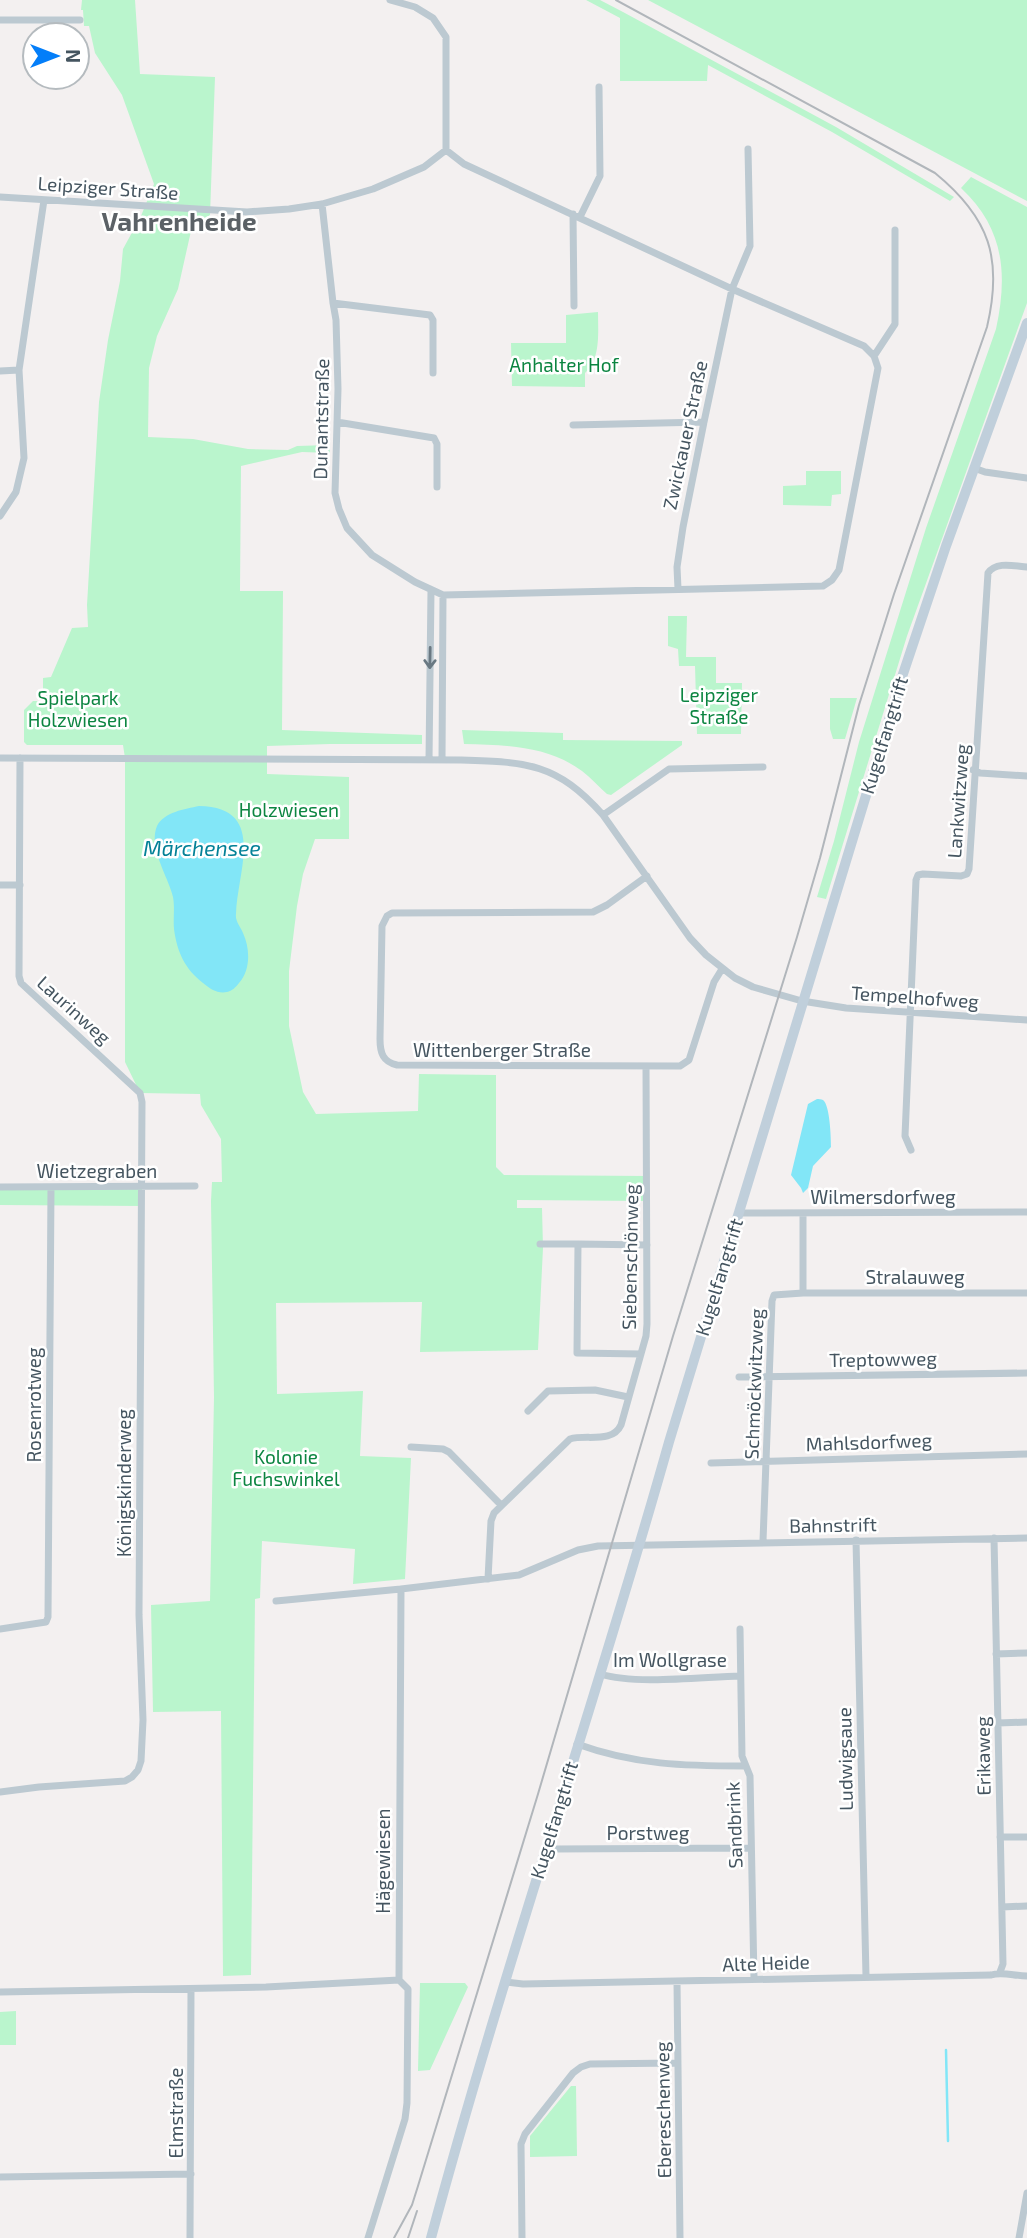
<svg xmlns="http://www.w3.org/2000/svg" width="1027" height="2238" font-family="'Exo 2',sans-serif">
	<rect width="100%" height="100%" fill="#f3f0f0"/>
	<path fill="#baf5cd" d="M82,0h53l5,74 75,3 -5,138 -19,16 -13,58 -21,47 -8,32 -1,69 45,2 55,10 40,1 9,-4 32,-1 1,8 -28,-1 -61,14 -1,125h43l-1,139 140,5v9h-92l-63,2v28l82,3v62h-34l-12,35 -6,32 -8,65v55l14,66 13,22 102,-3 1,-37 77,1v92l8,8 143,1v25l-130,-1v8h25l1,40 -5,102 -118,2 2,-50 -146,1 1,91 86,-3 -3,65 51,2 -6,121 -52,5 2,-35 -93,-8 -2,57 -5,1 -4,376 -28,1 -2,-265 -68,1 -2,-107 59,-4 4,-204 -3,-196 1,-19h10l-1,-43 -20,-34 -1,-11 -60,-1 -15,-31v-304l-2,-13h-96l-3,-3v-32l9,-9h10v-23l8,-1 21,-49 16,-1 -1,-22 12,-203 9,-62 12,-59 3,-32 18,-33 13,-32 -32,-89 -27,-42 -6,-27h-5l-1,-16h-2z
		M586,0h14l23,12 213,115 118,70 -4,4 -118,-69 -124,-67 -1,16h-87v-63z
		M648,0h379v201z
		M971,177l56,30v96l-120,333 -81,263 -9,-2 17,-56 25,-99 67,-214 70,-199c12,-55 8,-101 -35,-141z
		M598,312c0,20 3,47 -13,61v14l-73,-1 -1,-43h55v-28z
		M806,471h35v23l-9,1 -1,11 -48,-1v-19l23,-1z
		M668,616h19l-1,41h30v26h26l-1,51h-44l-2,-68h-16l-1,-17 -10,-3z
		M830,698h27l-12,41h-12l-3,-10z
		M462,730l101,3v7l119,1v4l-71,50 -4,-1c-8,-7 -16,-16 -25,-23 -34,-25 -76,-26 -118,-27z
		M142,1186v20l-142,-1v-18z
		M420,1983h45l3,4 -38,83 -12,1z
		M16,2011v34h-16v-33z
		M571,2086h5l1,70 -47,1v-21z"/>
	<path fill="#82e6f7" d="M199,806c69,1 38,66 37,108 -1,7 4,12 7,19 7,15 8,37 -4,50 -3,4 -7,8 -12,9 -9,2 -17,-3 -24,-9 -18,-14 -26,-31 -29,-54 -1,-11 1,-21 -1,-32 -5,-21 -25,-49 -16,-71 7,-14 28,-17 42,-20z
		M817,1099c2,0 4,0 6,1 7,5 8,38 8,47l-18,19 -5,22 -5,5 -2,-5 -10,-13 17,-71z"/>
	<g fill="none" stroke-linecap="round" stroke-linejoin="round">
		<path stroke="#82e6f7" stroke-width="2.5" d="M946,2050l2,91"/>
		<path stroke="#bcc9d1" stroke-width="7" d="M390,0l25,7 18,11 13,19v113
			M0,20h80
			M0,197l247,15 42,-3 33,-5 51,-15 51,-22 22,-17 18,14 268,125 132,57 10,10 4,12 -39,202 -7,10 -9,6 -380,9 -28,-13 -43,-27 -25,-27 -8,-19 -4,-16 3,-104 -2,-69 -3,-17 -11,-99
			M573,214l1,92
			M580,217l20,-41 -1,-89
			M333,303l97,12 3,5v53
			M874,356l21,-32v-94
			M0,371l19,-1
			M337,422l97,16 3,6v43
			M573,425l131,-3
			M974,468l11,4 42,6
			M0,516l16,-24 8,-34 -5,-88 25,-170
			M678,589l-1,-22 6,-40 21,-105 28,-133 18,-43 -2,-97
			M0,758l461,2c66,2 96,3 142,55l87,123 16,17 29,23 18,9 49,14 44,7 181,12
			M429,760l2,-170
			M442,760l1,-165
			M973,770l7,3 47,3
			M603,815l66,-46 94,-2
			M647,876l-40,29 -14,7 -201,1 -5,3 -5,10 -2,113c0,14 3,23 17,26l283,1 9,-6 25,-78 8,-13
			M0,885h20
			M911,1150l-6,-14 11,-256 2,-5 5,-1 38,2 6,-2 2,-5 19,-296c8,-12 26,-7 39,-6
			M0,1187l195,-1
			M739,1213l288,-1
			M540,1244h38
			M803,1293h224
			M641,1354l-64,-1 1,-109 69,1
			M739,1377l288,-4
			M528,1411l20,-20 47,-1 33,7
			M411,1447l32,2 6,3 52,53
			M711,1463l316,-9
			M994,1538l9,426 -3,8
			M856,1540l10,436
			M763,1541l9,-240 2,-6 29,-2v-80
			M488,1579l3,-58 3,-8 76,-74c16,-5 42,5 51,-14l25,-89 1,-12 -1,-258
			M276,1601l125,-12
			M0,1629l46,-7 2,-5 3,-430
			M740,1629l2,127 8,20 4,203
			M996,1654l31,-1
			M600,1674c36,11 101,3 140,2
			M998,1723l29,-1
			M577,1744c58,21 108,22 168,22
			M0,1792l39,-5 86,-6 7,-4 6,-7 3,-9 2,-41 -4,-105 3,-513 -2,-9 -119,-110 -2,-7 1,-218
			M1000,1837h27
			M545,1847l9,2 196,-1
			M1002,1907l25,-1
			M505,1982l18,2 468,-9c11,-4 23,1 36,1
			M677,1982l3,256
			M0,1992l266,-5 133,-7 2,-391 118,-14 59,-25 20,-4 429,-8
			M0,2177l191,-3
			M190,2238l1,-249
			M368,2238l37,-119 2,-16 1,-114 -9,-9
			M522,2238l-1,-94 4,-10 48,-61 8,-6 9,-3 88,-1
			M1019,2238l8,-45"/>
		<path stroke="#c0cfdb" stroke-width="10" d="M431,2238c72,-268 163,-529 238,-796l234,-768 43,-128 81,-223"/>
		<path stroke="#b1b6bb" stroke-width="2" d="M394,2238l18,-33 6,-19 120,-392 135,-458 124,-399 23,-79 39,-153 35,-111 93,-267c16,-68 3,-109 -52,-154l-319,-173
			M408,2238l9,-27"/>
	</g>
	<defs><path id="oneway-shaft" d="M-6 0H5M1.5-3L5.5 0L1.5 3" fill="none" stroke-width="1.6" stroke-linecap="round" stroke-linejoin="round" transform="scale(1.75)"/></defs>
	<use stroke="#697882" href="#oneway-shaft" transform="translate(430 658) rotate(91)"/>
	<g text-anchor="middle" stroke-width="5" stroke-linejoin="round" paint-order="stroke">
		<g font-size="19" fill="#455560" stroke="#fff">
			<text transform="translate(108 188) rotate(4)" y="7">Leipziger Straße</text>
			<text transform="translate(321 419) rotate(-89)" y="7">Dunantstraße</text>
			<text transform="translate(685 435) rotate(-78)" y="7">Zwickauer Straße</text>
			<text transform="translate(884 735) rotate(-73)" y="7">Kugelfangtrift</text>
			<text transform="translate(958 801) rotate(-86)" y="7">Lankwitzweg</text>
			<text transform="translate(915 997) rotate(4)" y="7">Tempelhofweg</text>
			<text transform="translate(74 1010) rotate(42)" y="7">Laurinweg</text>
			<text x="502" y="1057">Wittenberger Straße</text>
			<text x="97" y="1178">Wietzegraben</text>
			<text x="883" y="1204">Wilmersdorfweg</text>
			<text transform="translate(630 1257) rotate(-89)" y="7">Siebenschönweg</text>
			<text transform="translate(719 1277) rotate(-73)" y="7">Kugelfangtrift</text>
			<text x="915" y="1284">Stralauweg</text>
			<text transform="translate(883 1359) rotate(-1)" y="7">Treptowweg</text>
			<text transform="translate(754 1384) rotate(-88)" y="7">Schmöckwitzweg</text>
			<text transform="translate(34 1405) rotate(-90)" y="7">Rosenrotweg</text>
			<text transform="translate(869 1442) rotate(-2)" y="7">Mahlsdorfweg</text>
			<text transform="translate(124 1483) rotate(-90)" y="7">Königskinderweg</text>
			<text transform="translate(833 1525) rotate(-1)" y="7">Bahnstrift</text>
			<text x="670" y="1667">Im Wollgrase</text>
			<text transform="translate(983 1756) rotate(-91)" y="7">Erikaweg</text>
			<text transform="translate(845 1759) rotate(-91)" y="7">Ludwigsaue</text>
			<text transform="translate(554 1820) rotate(-73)" y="7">Kugelfangtrift</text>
			<text transform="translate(734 1825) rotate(-92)" y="7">Sandbrink</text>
			<text x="648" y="1840">Porstweg</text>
			<text transform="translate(383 1861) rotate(-90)" y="7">Hägewiesen</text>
			<text transform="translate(766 1963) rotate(-2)" y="7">Alte Heide</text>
			<text transform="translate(663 2110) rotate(-91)" y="7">Ebereschenweg</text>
			<text transform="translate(176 2113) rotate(-90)" y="7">Elmstraße</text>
		</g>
		<g font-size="19" fill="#0c8541" stroke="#fff">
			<text x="564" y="372">Anhalter Hof</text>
			<text x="719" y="702">Leipziger<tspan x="719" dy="22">Straße</tspan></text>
			<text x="78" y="705">Spielpark<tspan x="78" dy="22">Holzwiesen</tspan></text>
			<text x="289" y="817">Holzwiesen</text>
			<text x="286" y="1464">Kolonie<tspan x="286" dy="22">Fuchswinkel</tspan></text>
		</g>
		<g font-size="21" font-style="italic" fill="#038197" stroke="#fff">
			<text x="202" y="856">Märchensee</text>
		</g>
		<g font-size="26" font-weight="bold" fill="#5b6166" stroke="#fff">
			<text x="179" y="231">Vahrenheide</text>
		</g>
	</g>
	<g transform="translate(56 56) rotate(90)"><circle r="33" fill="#ffffff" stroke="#b5bbbf" stroke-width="2"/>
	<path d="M0-5L12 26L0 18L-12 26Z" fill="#037ef9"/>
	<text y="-10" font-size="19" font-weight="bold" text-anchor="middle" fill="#455560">N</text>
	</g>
</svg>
